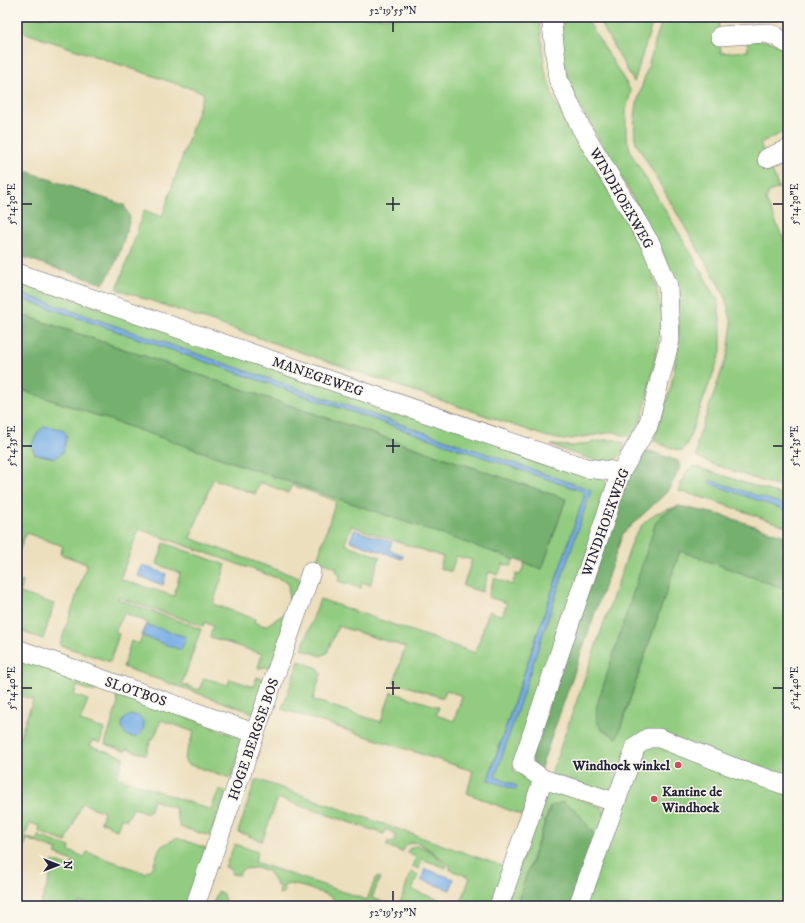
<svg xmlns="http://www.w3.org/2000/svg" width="805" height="923" font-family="'IM FELL DW Pica',serif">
	<rect width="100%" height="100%" fill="#fbf7ec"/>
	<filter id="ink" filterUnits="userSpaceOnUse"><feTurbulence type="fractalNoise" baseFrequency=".025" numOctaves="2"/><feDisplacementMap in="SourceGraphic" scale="8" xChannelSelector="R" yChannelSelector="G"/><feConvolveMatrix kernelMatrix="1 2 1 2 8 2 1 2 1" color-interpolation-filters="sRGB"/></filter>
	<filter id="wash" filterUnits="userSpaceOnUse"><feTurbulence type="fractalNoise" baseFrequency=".012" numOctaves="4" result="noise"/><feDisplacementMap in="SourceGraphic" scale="16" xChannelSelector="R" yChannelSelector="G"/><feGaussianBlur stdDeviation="0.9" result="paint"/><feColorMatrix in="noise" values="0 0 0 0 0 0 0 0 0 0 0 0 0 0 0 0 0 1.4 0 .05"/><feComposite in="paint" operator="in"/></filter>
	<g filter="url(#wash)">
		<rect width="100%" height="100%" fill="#ecdfbd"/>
		<path fill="#92cc80" stroke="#5a775e" d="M17,17h524l-1,8 5,46 9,29 92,154 10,31 6,32 -5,32 -13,63 -12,26 -18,-6 -50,8 -16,-3 -431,-148 14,-39 13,-40 18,7 42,-124 -187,-63z
			M562,17h25l1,4 43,70 -5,19v26l6,19 69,115 11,22 5,5 4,28v27l-34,92 -5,7 -20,-6 -8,-5 17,-53 5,-29 3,-33 -35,-108 -71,-122 -11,-40z
			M597,17h57l-20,65z
			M663,17h55l3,36 27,-2 -1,-11 23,1 18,11v88l-4,-8 -24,11 19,45 -10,4 -3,8 22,49v241l-78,-27 -13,-6v-15l31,-89 4,-30 -8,-29 -88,-151c-5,-25 3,-48 11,-73 5,-17 10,-35 16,-53z
			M17,280l585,197 5,6 2,6 -96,281c4,2 8,4 11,7 13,9 3,27 -1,39l-56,-23 6,-22 -191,-62 17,-48 19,7 3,6 -8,26 68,22 10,-30 48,15 -3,8 18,6 8,-25 -16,-6 -3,8 -49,-16 11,-35 -67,-21 -11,27 -6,3 -19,-7 18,-50 155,54 14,-42 13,5 5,-13 -19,-6 6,-19 18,7 4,-11 4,1 5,-12 17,6 24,-70 -549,-186v-16l565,194 2,2v4l-96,282 29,7 -22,-9 96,-287 -574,-198z
			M17,388l497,171 -3,7 -8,-2 -5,11 -9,-3 -7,20 -19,-6 9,-26 -16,-4 -5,16 -11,-4 3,-11 -92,-31 -6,18 35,13 -10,28 -8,-3 -1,6 -23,-7 2,-6 -4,-2 1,-5 -20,-8 19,-59 -44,-16 -4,8 -28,-11 -5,12 -42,-15 -23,59 112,41 -9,25 -4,-5 -1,-17 -149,-53 -19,50 54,17 6,-23 -23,-9 7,-21 62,22 -13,39 42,15 -1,3 11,4 18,-11 5,1 -17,51 -13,1 4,-14 -52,-17 3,-11 -8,-4 -2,4 -85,-29 -1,2 84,30 -19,55 17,6 5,-12 24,7 2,-6 23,8 4,-10 9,3 -12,33 -131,-46 8,-26 8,3 8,-22 -23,-9 -9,19 4,2 -9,28 -50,-17 27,-81 -27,-10 3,-8 -37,-13 -9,24z
			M605,440h10l9,3 -1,9 -8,9c-23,2 -43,-8 -64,-16l22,1z
			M694,466l94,31v30l-77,-27 -33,-9 9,-20z
			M679,506l-18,10 -59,214 15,8 63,-187 108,39v316h-217l-21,-100 -34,100h-12l45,-118 53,19 2,9 6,-27 -7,2 -52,-17 83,-237 8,-12 14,-12z
			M17,580l6,2 -3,11 34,11 -11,35 -26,-9z
			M17,657l86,28 -9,7 -17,-6 -3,9 14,5 -8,21 24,8 -4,14 -7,-3 -3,6 34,11 -7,20 94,33 8,-21 7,3 -16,44 -30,-9 -5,-19 -22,-8 -4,13 -16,-5 -6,12 -6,-2 -4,12 -8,-3v-3l-8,-2 3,-10 -22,-9 -16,39 -27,-10 1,-6 -10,-3 -5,13 11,5 2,-5 32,11 -1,4 16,6 2,-5 58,21 8,-6 7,-20 17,-9 29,10 -19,58h-96l-11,-4 -2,4h-38l13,-37 -3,-1 3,-7 18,6 2,-6 -18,-7 2,-4 -30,-11 -10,27v-122l16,-44 -16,-6z
			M115,690l128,49 -1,6 -11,33 -44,-14 -3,-5 10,-27 -33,-12 -7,18 -3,1 -5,16 -18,-6 -3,2 -20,-7 13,-41z
			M256,779l249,88 -14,39h-31l10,-29 -20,-7v-5l-23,-17 -10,-6 -10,2 -5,8 -15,-6 1,-5 5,2 3,-9 -10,-5 -2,5 -106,-36 -16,43 -24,-9z
			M235,844l23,8 -3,10 112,38 9,-23 4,1 -8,20 23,8h-54l-11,-10 -26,-9 -14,-3 -7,2v2l2,2 -1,3 -5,1 1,-8h-3l-9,-15 -12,-3 -13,1 -5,6 -7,-1 1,-4 -7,-3z
			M415,846c11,-1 23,13 32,19l-1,3 -24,-9 -3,10 -7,-3 4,-9 -9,-4 2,-4z
			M411,872l7,3 -6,15 37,13 -1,3h-49z
			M218,891l5,3 3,12h-14z"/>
		<path fill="#75b06e" stroke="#4c6954" d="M17,168l107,37 6,13c-7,24 -12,46 -27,66l-86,-29z
			M17,313l549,186 -24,70 -525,-181z
			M650,451l28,10 2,6 -5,11 -8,14 -44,41 -84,240 -6,-9 -2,-9 97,-278 9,-12 7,-13z
			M679,506l42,9 67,22v53l-108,-39 -63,187c-17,-9 -23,-12 -20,-33l59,-183 5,-6z
			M563,802l13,8 21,28 -26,68h-55l35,-100z"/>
		<path fill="#77aee6" stroke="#4c6890" d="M17,292l574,198 -96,287 22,9 -1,4 -28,-10 96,-283v-4l-2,-2 -565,-194z
			M43,427h6l13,2 5,6 -4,17 -8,6 -20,-4 -4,-8 6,-12z
			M710,480l78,26v5l-77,-27 -2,-2z
			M354,530l38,12 -3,8 14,5 -1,4 -52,-18z
			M142,565l24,9 -3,11 -25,-9z
			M147,625l39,12 -5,13 -39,-14z
			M122 726a11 11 0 1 1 22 0a11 11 0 1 1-22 0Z
			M425,869l29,10 -4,11 -29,-10z"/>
	</g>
	<g filter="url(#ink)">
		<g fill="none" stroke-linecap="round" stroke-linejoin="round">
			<g stroke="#696468" stroke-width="20">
				<path id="minor" d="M553,17l-1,8 6,54 23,49 70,117 17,41 2,54 -22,86 -27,46 -99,292 21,15 72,23
					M720,36l47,-3 8,3 13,8
					M767,158l21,-9
					M17,273l569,195 35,4
					M17,649l237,84
					M195,906l116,-334
					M499,906l44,-127
					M578,906l58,-160 12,-8h11l74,29 55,19"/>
			</g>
			<use href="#minor" stroke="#fff" stroke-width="19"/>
		</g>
	</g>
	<path fill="none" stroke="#22223b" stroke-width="1.5" d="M393,22v10M393,197v14M22,204h10M386,204h14M773,204h10M393,439v14M22,446h10M386,446h14M773,446h10M393,681v14M22,688h10M386,688h14M773,688h10M393,891v10"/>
	<g fill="#d1495b" stroke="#fbf7ec" stroke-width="1.5">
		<circle cx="678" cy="765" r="4"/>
		<circle cx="654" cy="799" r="4"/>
	</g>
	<g text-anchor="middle" stroke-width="3" stroke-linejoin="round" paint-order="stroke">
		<g font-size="14" fill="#22223b" stroke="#fbf7ec">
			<text transform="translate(622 198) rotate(60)" y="5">WINDHOEKWEG</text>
			<text transform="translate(318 376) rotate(19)" y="5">MANEGEWEG</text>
			<text transform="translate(605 522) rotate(-70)" y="5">WINDHOEKWEG</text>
			<text transform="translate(136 691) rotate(19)" y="5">SLOTBOS</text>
			<text transform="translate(253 739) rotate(-71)" y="5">HOGE BERGSE BOS</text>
		</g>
		<g font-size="14" font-weight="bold" fill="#22223b" stroke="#fbf7ec" text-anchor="end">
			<text x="670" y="770">Windhoek winkel</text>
			<text x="662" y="796" text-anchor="start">Kantine de<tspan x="662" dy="16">Windhoek</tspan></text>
		</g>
	</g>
	<rect width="805" height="923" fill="none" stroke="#fbf7ec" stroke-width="44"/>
	<g transform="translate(58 865) rotate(90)" stroke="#fbf7ec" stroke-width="3" paint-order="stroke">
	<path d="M0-3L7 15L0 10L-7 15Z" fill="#22223b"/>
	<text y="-6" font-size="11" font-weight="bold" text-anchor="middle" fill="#22223b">N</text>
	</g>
	<rect x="22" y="22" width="761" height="879" fill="none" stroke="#22223b" stroke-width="1.5"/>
	<g font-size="10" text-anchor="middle" fill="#22223b">
		<text x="393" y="14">52°19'55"N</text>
		<text transform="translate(794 204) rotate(-90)" y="4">5°14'30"E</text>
		<text transform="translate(11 204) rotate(-90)" y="4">5°14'30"E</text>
		<text transform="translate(794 446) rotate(-90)" y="4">5°14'35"E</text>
		<text transform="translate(11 446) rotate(-90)" y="4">5°14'35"E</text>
		<text transform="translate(794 688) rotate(-90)" y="4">5°14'40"E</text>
		<text transform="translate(11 688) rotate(-90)" y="4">5°14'40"E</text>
		<text x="393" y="916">52°19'55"N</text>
	</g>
</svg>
